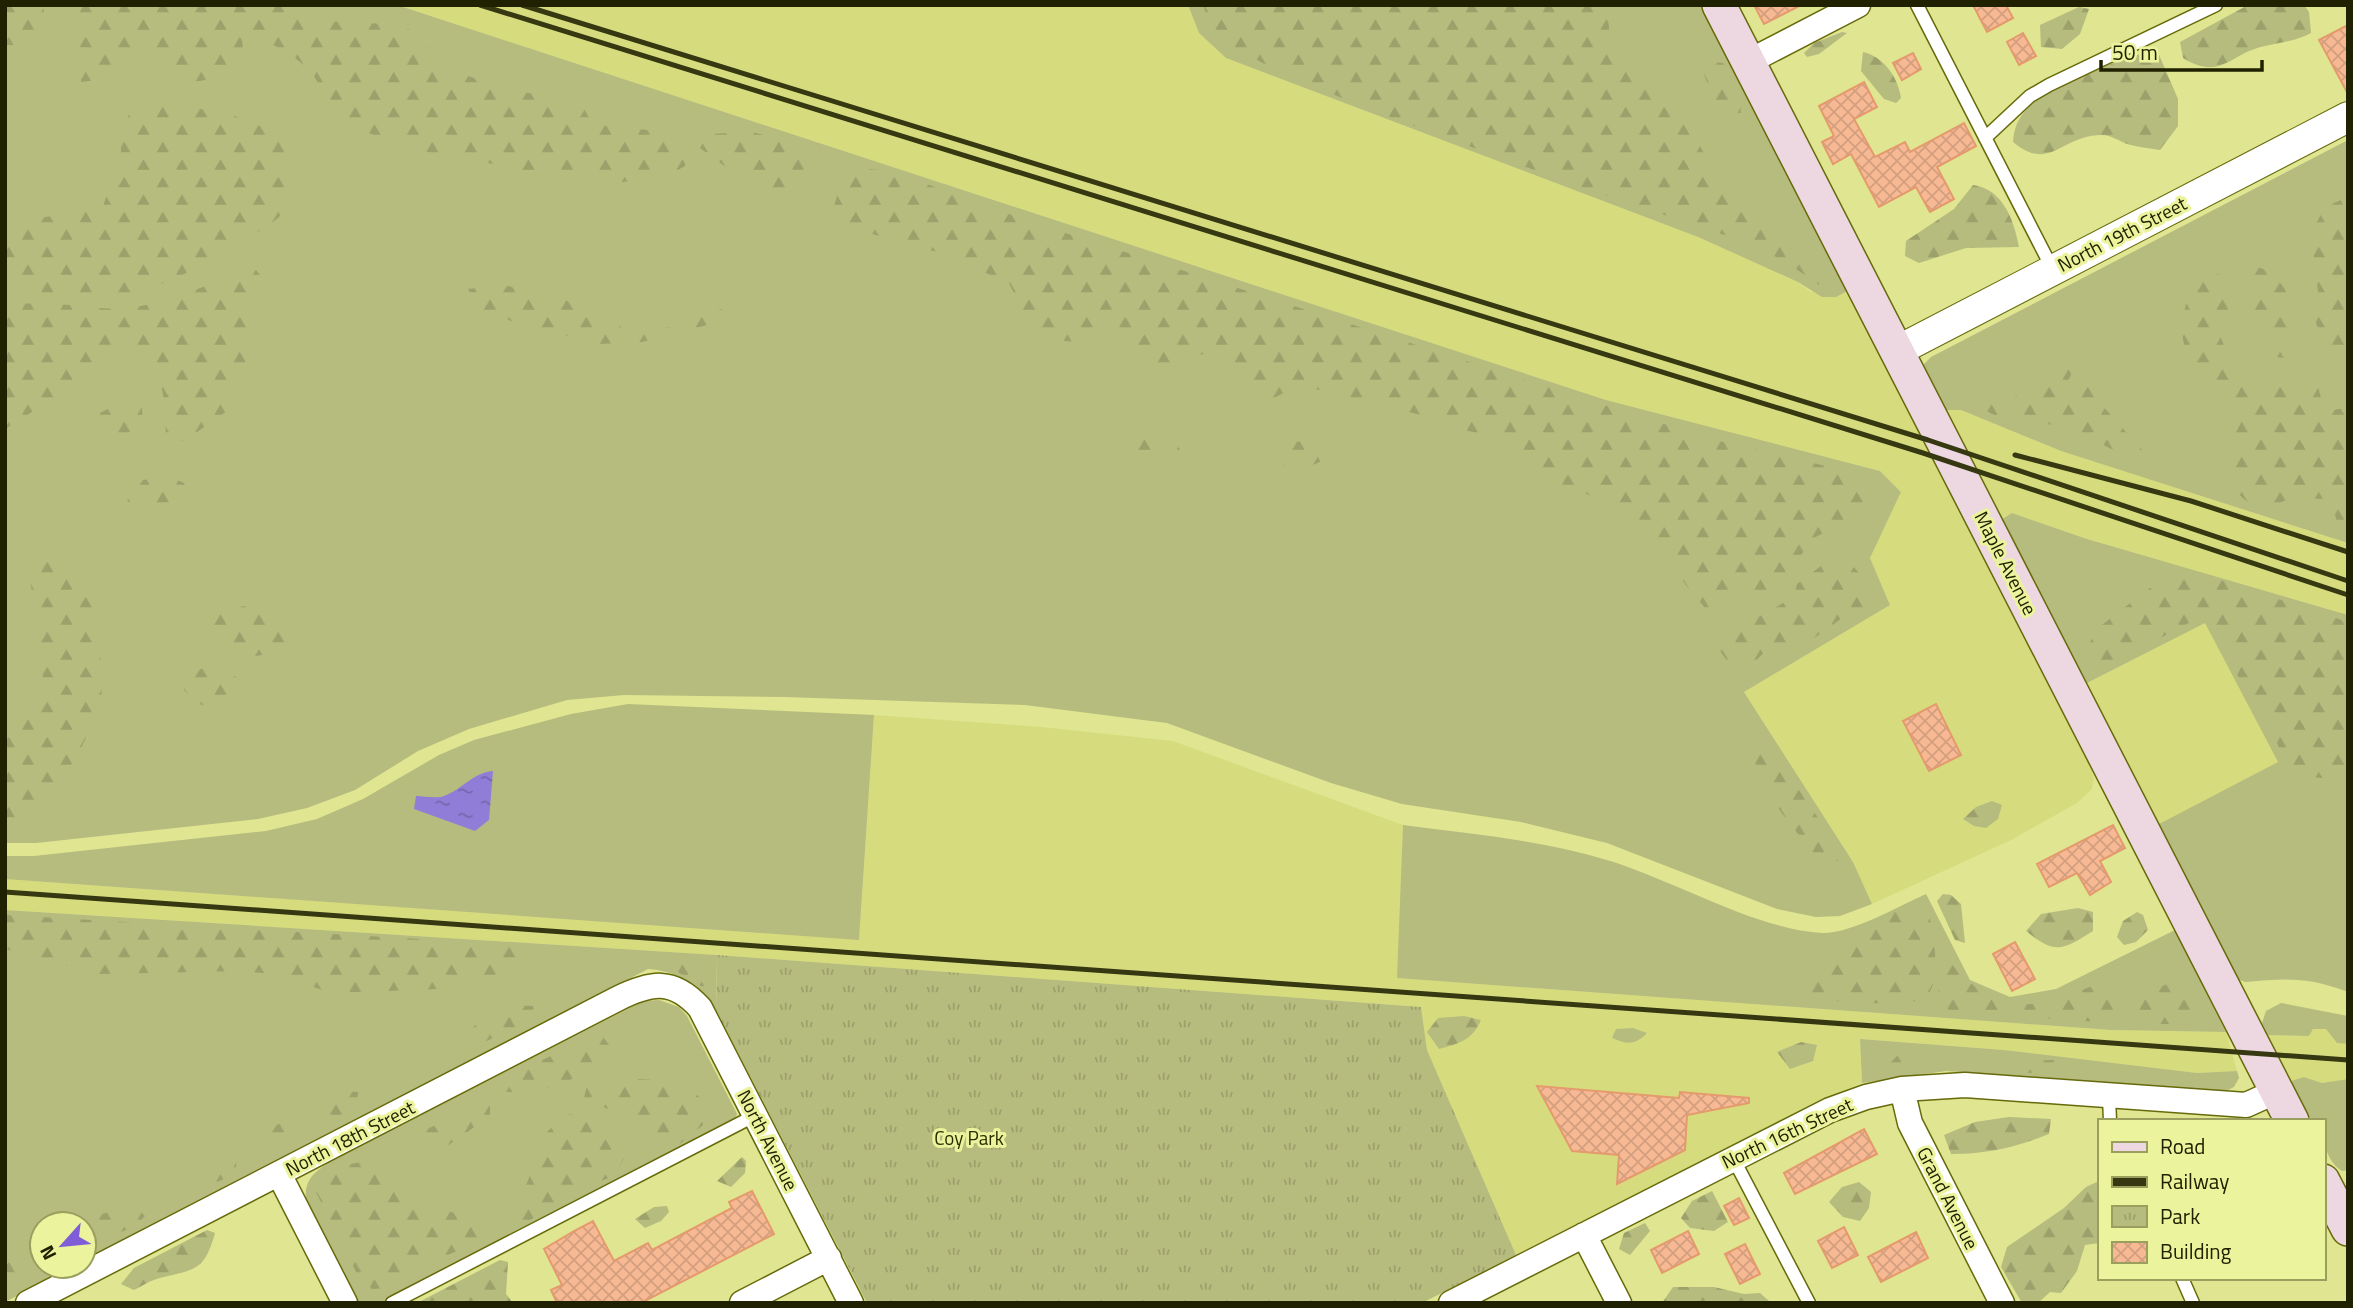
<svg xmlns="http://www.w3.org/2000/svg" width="2353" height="1308" font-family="'Titillium Web',sans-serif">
	<defs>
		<pattern id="forest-firs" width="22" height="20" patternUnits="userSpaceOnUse" patternTransform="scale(1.75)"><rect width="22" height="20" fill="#b6bb7e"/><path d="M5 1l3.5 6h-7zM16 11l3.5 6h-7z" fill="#9ca06b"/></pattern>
		<pattern id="park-tufts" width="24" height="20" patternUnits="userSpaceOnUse" patternTransform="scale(1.75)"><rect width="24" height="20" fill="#b6bb7e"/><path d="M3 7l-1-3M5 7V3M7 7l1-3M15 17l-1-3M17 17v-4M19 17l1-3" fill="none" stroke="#9ca06b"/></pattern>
		<pattern id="water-ripples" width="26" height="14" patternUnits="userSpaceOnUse" patternTransform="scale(1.75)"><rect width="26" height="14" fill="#907dd8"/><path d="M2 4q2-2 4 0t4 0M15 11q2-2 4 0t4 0" fill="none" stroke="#7566ad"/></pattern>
		<pattern id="building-cross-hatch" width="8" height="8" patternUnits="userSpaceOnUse" patternTransform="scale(1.75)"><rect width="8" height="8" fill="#f6b994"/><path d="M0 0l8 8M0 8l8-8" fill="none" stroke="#d39f7e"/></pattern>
	</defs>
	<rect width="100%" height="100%" fill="#dfe590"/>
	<path fill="#d6dc7e" d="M397,5h791l11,28 27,25 472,179 100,45 13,10 38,-2 241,476 4,12 -2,11 -15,14 -66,37 -139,64 -19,-42 -109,-170 146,-87 -20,-47 31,-66 -21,-21 -274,-71z
		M1943,410h18l100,41 287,92v72l-261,-76 -75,-26 -10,5z
		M2205,622l74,140 -120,62 -72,-141z
		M874,715l168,12 131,14 230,84 -5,153 713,52 115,2 11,39 -40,2 -193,-23 -144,-11 2,44 -41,17 -305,155 -89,-205 -6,-43 -704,-52 -712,-45v-31l854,60z
		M2313,1029h14l10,14 11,1v35l-26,4 -18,-6 -13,4 -23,-46 41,1z"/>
	<path fill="#b6bb7e" d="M5,5h392l1209,395 274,71 21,21 -31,66 20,47 -146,87 109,170 19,42 -32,12 -24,1 -39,-8 -170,-66 -86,-21 -119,-18 -71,-21 -164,-60 -142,-18 -240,-8 -161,-2 -57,5 -98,29 -51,22 -63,39 -48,18 -49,11 -222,24h-31z
		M1188,5h514l147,285 -13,7h-14l-24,-15 -100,-45 -472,-179 -27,-25z
		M2348,140v403l-287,-92 -100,-41h-18l-20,-39 1,-7 7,-7z
		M2012,513l75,26 261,76v377c-39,-15 -62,-14 -102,-10l-7,-2 -80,-156 119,-62 -73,-139 -118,60 -85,-164z
		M628,704l246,11 -15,225 -854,-61v-23h29l232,-25 51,-12 46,-20 76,-44 35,-15 97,-26z
		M1403,825c69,9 137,15 204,35 64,19 150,70 215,73 29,1 77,-27 104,-39l44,86 40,17 46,-8 119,-59 51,102 -115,-2 -714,-52z
		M5,910l712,45 -1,55c-17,-25 -38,-39 -68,-41l-564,293v-38h-42v42h33l-70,36z
		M659,1000l20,7 8,9 50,98 -2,6 -354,183h-22l-53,-104c-2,-18 7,-26 22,-36l315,-162z
		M2281,1003l67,13v28l-11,-1 -11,-14h-13l-4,7 -41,-1 -6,-12 4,-12z
		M1860,1039l144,11 193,23 40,-2 2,7 -5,9 -8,4 -280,-20 -84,12z
		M2304,1077l18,6 26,-4v91l-6,1c-17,-11 -19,-32 -19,-50h-11l-21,-40z"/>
	<path fill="url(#forest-firs)" d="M5,5h38l3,23 -15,17h-26z
		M75,5h218l32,16 61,3 29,7 27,36 47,16 94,24 10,18c31,2 75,2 97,26l-5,15 -20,11 -51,6 -29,-11 -47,2 -73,-16 -28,-3 -100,-32c-9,-12 -10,-23 -16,-35 -15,-31 -50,-45 -80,-57l3,27c-35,23 -56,40 -81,-4l-18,-4 -40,29 -24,3 3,-33 -14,-7 5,-15z
		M1203,5h404l3,35 17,25 23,14 30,26 24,49 63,79 27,12 23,18 2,22 -33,-23 -35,-18 -170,-57 -216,-79 -93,-40 -46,-25 -17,-21z
		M2248,5h56l5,7 2,21c-20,11 -41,9 -62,18 -11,5 -23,14 -35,16 -12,1 -21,-3 -31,-9l-3,-16z
		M2079,7l10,2 -9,25 -18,15 -21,-2 -1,-22z
		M1842,32l5,1 -28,21 -12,3 -3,-4 10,-10z
		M2157,50l21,49v27l-18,24c-11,-2 -22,-3 -33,-6 -8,-3 -16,-9 -25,-9 -41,0 -52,38 -89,7 1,-14 5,-24 15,-34 22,-23 98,-52 129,-58z
		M1863,52c21,5 35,25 38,46l-5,5 -12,-4 -23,-28z
		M1709,62l14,1 16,31 2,19 -20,-1 -17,-37z
		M163,105c42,4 120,8 128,63 2,12 3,26 -3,37 -9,18 -29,25 -45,35 -69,46 -160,88 -238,34v-45l24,-9 74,-13 3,-10 15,-15v-54l12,-20z
		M752,132c30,8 53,9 72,35 -7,6 -14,14 -21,18 -31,19 -79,-19 -103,-37l8,-14z
		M858,168l33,3 140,51 680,217 123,29 29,13 13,13 -4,19 -55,23 -34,40 -20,17 -37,3 -2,13h-18l-21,-25 -17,-30 -25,-30 -38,-24 -29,-9 -28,-13 -21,-22 -33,-19 -38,-9 -27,-11 -130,-32 -29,15 -42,-42 -19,-7 -47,22 -20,-15 -25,-29c-36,15 -48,17 -84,3l-24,-49 -72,-31 -97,-27 -8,-12 10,-34z
		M1973,185c30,4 41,35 46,62l-53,1 -47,15 -14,-7 1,-15 48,-32z
		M2341,200l7,17v151l-18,-8 -14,-37 3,-23 -8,-67 14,-26z
		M2246,264l21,6 18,18 7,21 -6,21 10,29 -19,-2c-16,-30 -30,-58 -31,-93z
		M256,270l9,11 -15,34 -5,50 -15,44 -46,32 -18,-4c-1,-37 -1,-77 -39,-93l-65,49 -57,36v-121c40,-13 81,4 122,0 45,-4 86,-29 129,-38z
		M2218,274l20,12 -19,46c6,21 24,46 46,53 15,5 36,-2 51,-5l9,32 23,-5v125l-9,-4 -9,-29 -40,-1 -19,9 -20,-2 -16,-14 -5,-52 8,-10c-16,-63 -80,-57 -46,-142z
		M503,285l58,13 71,34 43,-6 28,-13 19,-4 3,7 -14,8 -69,18 -44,2 -87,-23 -31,-12 -12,-20z
		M2078,360l-15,31 12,-1 12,-7 13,3 4,9 -4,8 43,48 -15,6c-22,-10 -44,-24 -67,-30 -30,-9 -50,1 -79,-19l9,-7 23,-3 42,-33z
		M125,400l17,7 1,18 -22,12 -19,-6 -2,-18z
		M1155,436l19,1 6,13c-19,10 -31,9 -49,-1l4,-11z
		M1306,441l20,18 -22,10 -20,-3 -2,-15 12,-9z
		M168,476l16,7 3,9c-23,21 -32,20 -60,9l16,-21z
		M51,554l29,18 19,55 3,78 -23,47 -43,70 -31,2v-101l5,4c15,-8 28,-20 31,-37 7,-31 -7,-80 -11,-111z
		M1847,560l16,17 11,21 -8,14 -24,6 -40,29 -28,-4 -25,24h-17l-15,-20c24,-25 49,-32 77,-51l3,-12 28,-21z
		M2190,570l158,52v156c-19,2 -47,1 -61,-15 -6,-7 -9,-20 -14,-29 -26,-37 -44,-77 -66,-117h-7l-93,49 -12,-6 -6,-16 9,-16 74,-57z
		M244,606l45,9 2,21c-18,24 -50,27 -72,6 -6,-6 -8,-19 -11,-26z
		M207,667l21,2 10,10 -4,16 -20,14 -18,-6 -12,-13 7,-18z
		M1751,738l13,1 72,105 3,17 -17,2c-28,-35 -70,-78 -71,-125z
		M1992,801l10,4 -4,14 -12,9 -12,-2 -11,-7 13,-12z
		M1943,894l8,1 10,9 4,39 -10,-3 -18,-39z
		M1908,908l22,11c4,23 11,55 -2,76 -9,14 -97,7 -113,2 -5,-2 -10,-7 -14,-9 20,-27 73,-75 107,-80z
		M2078,908l15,4v19c-30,19 -38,24 -67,0l15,-17z
		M2137,912l6,3 5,15 -12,12 -12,3 -7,-8 6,-16z
		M5,915l484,28 30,5 3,12 -33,18 -51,11 -106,4 -60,-19 -33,-3 -140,3 -94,-25z
		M671,958l34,1 8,9 -3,18h-10l-27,-17z
		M1947,958c25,34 59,53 103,44 19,-5 36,-16 56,-19l11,9 3,16 -9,11 -12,3 -149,-10c-12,-15 -15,-29 -13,-48z
		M2171,983l16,14 5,13 -9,14h-29l-17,-7 -6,-11 19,-16z
		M505,1005l29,1 -3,14 -55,26 -10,-14z
		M1464,1016l17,4c-8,20 -23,24 -42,29l-12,-17 11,-14z
		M1633,1028l14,5c-12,12 -19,12 -35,5l4,-9z
		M603,1037l7,9c-20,34 -67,48 -105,46l12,-21 73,-32z
		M1801,1042l16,3 -4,16 -23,8 -13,-17z
		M1915,1054l3,12 -20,8 -13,-6 13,-13z
		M2054,1060l-1,7 -21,6 -15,-1 7,-11z
		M639,1079c29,1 49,1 67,26l-3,20 -27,22 -21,4 -19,-29 -52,-24 4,-17z
		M338,1091l20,1 -1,14 -17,15 -21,2 -1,-15z
		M490,1106v10l-47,33 -22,-1 6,-19 47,-21z
		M589,1113l35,46 -11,17 -45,19 -44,29 -8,-13 31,-79 17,-17z
		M2009,1117l42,2 -2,15c-32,13 -63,20 -98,20l-7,-19 31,-13z
		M278,1124h17l1,18 -20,10 -14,-14z
		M226,1154l11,5 -2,15 -18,8 -10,-10z
		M742,1157l4,4 -1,12 -14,14 -14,-6z
		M378,1159l34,38 68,26v18l-69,30 -25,17 -14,1 -15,-15 -42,-84 2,-13 18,-10z
		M2099,1181v62l-14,2 -8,26 -16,22 -11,-1 -12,11h-16l-21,-36 6,-20 57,-39 22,-21z
		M1859,1182l12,10 -2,16 -9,13 -17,-4 -14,-15 13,-15z
		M1712,1191l16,31 -14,9 -24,-3 -9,-10 11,-17z
		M667,1206l2,6 -8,9 -16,7 -10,-9 19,-12z
		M135,1207l10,9c-21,23 -38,14 -61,32v-24h-4l11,-8z
		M1645,1223l5,8 -20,24 -11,-6 5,-16z
		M207,1230l8,3c-11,39 -20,36 -55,45 -9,2 -18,8 -26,12l-13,-6 13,-16z
		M21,1260l5,18 -21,12v-27z
		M500,1260l8,2 -2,32 7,9h-96z
		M1673,1287h41l30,7 16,-1 9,8 -107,2z"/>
	<path fill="url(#park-tufts)" d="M717,955l704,52 6,43 89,205 -94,48h-555l-151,-293z"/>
	<path fill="url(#water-ripples)" d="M493,771l-4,49 -14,11 -61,-22 2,-13c8,0 20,3 28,0 19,-7 28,-23 49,-25z"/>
	<path fill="url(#building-cross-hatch)" stroke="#e59a6d" stroke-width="2" d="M1754,5h47l-37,19z
		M1973,5h33l7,13 -26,14z
		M2348,25v69l-29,-54z
		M2023,33l13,23 -17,9 -12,-23z
		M1913,53l8,16 -19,11 -9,-17z
		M1864,82l13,25 -23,12 21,38 30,-15 5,10 54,-29 12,23 -39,21 17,32 -24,13 -14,-25 -37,20 -28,-53 -18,10 -11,-22 12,-6 -15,-30z
		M1936,704l25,51 -32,16 -26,-50z
		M2113,825l12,23 -25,13 11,21 -21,13 -13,-22 -28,14 -12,-23z
		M2015,942l20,37 -23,12 -19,-37z
		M1537,1086l142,12 1,-6 69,6v5l-62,12 -2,35 -68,34 2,-29 -47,-4z
		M1864,1129l13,25 -82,40 -11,-21z
		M752,1191l22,43 -133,69h-84l-6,-13 11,-5 -18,-36 30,-18 19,-10 21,40 34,-18 4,7 80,-42 -3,-6z
		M1739,1198l10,20 -15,7 -10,-19z
		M1844,1227l14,28 -26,13 -14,-27z
		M1688,1231l11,23 -37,19 -11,-23z
		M1916,1232l12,26 -47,24 -13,-25z
		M1745,1244l15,30 -20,10 -15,-30z"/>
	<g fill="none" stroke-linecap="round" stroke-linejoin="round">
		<g stroke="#666a0a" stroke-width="15">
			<path id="service" d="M1917,5l136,265
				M1985,138l45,-42 19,-11 167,-80
				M2109,1097l1,24
				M1733,1158l76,145
				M2182,1278l11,25
				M392,1303l364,-188"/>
		</g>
		<g stroke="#666a0a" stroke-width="27">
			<path id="minor" d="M1748,62l110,-57
				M1902,1089l8,34 92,180
				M279,1174l66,129
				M1584,1235l35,68
				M28,1303l589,-304c34,-17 56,-21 83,9l151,295
				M742,1303l87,-45
				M1451,1303l379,-193 36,-13 36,-8 63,-4 281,20 31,-14"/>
		</g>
		<g stroke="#666a0a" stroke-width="32">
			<path id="tertiary" d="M1897,351l451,-234"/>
		</g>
		<g stroke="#666a0a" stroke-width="36">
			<path id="secondary" d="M1719,5l573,1116
				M2323,1181l25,48"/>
		</g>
		<use href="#service" stroke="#fff" stroke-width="12"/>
		<use href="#minor" stroke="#fff" stroke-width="24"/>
		<use href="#tertiary" stroke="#fff" stroke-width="30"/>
		<use href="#secondary" stroke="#edd8e1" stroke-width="33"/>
		<path stroke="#363811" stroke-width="5" d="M480,5l1443,448 425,142
			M522,5l1406,435 420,141
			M2015,455l176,46 157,51
			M5,892l2343,168"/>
	</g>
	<g text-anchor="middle" stroke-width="6" stroke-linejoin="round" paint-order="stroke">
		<g font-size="19" fill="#202100" stroke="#ecf39d">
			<text transform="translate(2122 234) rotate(-27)" y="7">North 19th Street</text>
			<text transform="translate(2006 563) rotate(63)" y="7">Maple Avenue</text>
			<text transform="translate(1787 1133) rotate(-25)" y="7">North 16th Street</text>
			<text transform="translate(350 1138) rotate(-27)" y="7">North 18th Street</text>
			<text transform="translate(768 1140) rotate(63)" y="7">North Avenue</text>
			<text transform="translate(1948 1198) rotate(63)" y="7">Grand Avenue</text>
		</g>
		<g font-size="19" fill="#2a2c00" stroke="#ecf39d">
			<text x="969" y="1145">Coy Park</text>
		</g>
	</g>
	<rect width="2353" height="1308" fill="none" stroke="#202100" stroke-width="14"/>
	<rect x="2098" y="1119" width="228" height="161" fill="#ecf39d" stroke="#9a9f5e" stroke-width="2"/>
	<rect x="2112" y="1142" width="35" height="10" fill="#edd8e1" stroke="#9a9f5e" stroke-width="2"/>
	<text x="2160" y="1154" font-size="21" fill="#202100">Road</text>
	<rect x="2112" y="1177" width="35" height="10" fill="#363811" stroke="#9a9f5e" stroke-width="2"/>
	<text x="2160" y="1189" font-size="21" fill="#202100">Railway</text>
	<rect x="2112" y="1206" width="35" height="21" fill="url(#park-tufts)" stroke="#9a9f5e" stroke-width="2"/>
	<text x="2160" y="1224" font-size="21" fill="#202100">Park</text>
	<rect x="2112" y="1242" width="35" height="21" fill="url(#building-cross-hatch)" stroke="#9a9f5e" stroke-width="2"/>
	<text x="2160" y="1259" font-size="21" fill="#202100">Building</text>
	<g transform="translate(63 1245) rotate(243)"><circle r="33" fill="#ecf39d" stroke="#9a9f5e" stroke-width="2"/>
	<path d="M0-5L12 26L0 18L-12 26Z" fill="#7e5dd7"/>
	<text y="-10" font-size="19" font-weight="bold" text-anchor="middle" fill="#202100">N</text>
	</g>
	<path d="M2101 60v10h161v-10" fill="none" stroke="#202100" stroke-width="3.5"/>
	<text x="2112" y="60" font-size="21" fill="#202100" stroke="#ecf39d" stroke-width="5" paint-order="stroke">50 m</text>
</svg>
